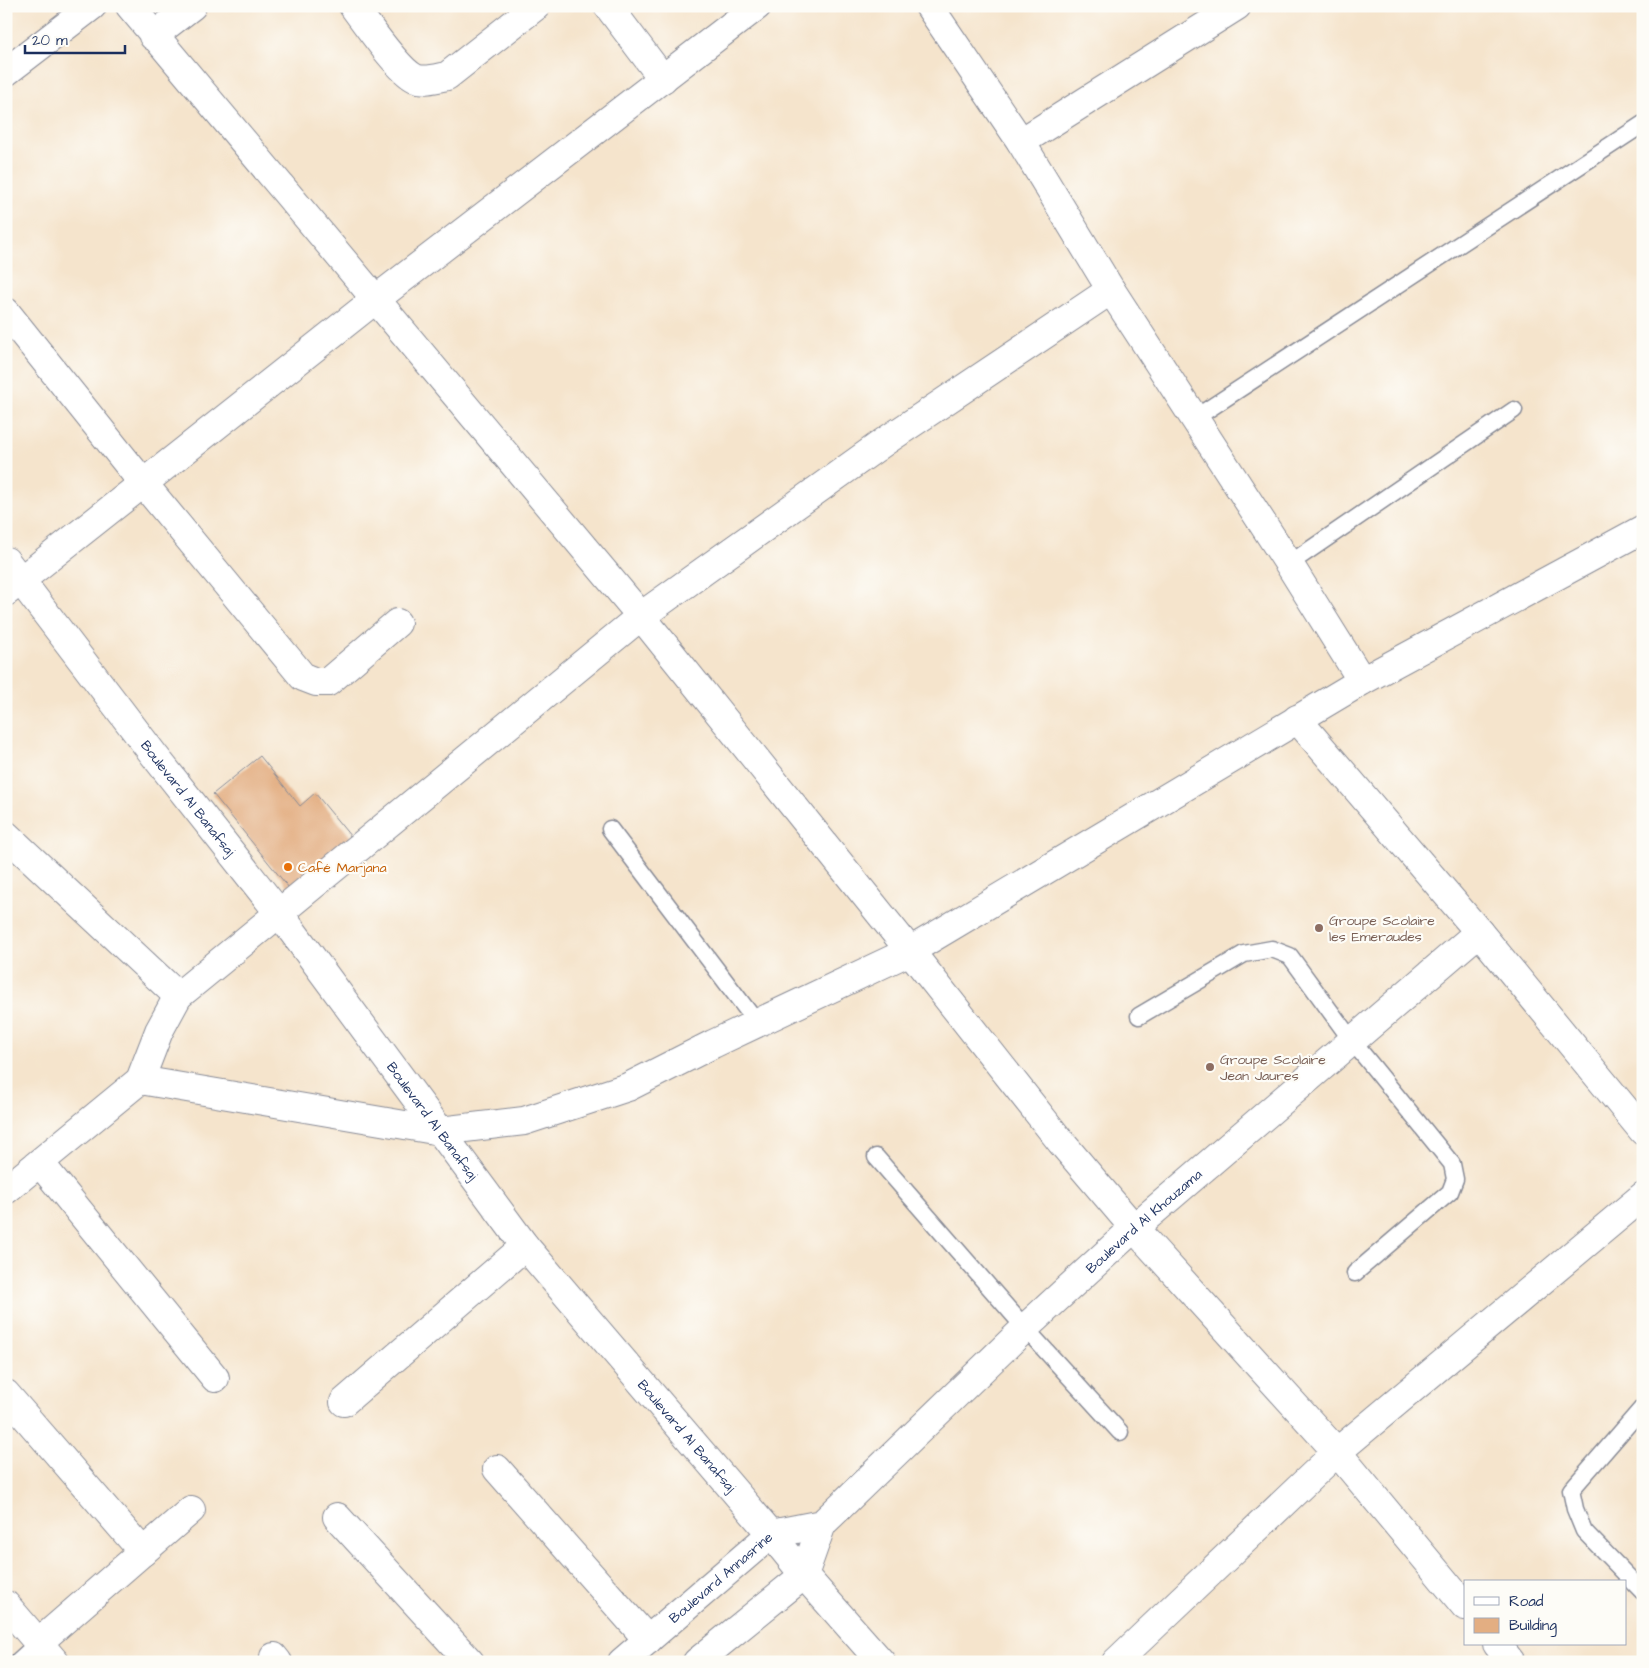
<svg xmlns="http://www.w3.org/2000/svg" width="1649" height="1668" font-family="'Architects Daughter',sans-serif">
	<rect width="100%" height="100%" fill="#fdfcf7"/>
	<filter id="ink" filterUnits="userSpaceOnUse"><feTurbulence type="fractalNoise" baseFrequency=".02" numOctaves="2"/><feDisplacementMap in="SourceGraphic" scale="10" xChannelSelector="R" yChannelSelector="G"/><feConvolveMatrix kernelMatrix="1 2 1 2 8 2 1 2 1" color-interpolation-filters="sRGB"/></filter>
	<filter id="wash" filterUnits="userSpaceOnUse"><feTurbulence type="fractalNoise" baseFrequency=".0096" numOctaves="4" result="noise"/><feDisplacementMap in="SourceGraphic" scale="20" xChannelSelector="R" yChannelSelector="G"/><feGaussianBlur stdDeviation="1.12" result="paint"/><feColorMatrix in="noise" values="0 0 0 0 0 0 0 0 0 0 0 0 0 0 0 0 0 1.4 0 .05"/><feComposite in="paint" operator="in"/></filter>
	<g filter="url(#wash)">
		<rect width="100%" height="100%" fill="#f5e4cc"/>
		<g id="blocks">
			<path fill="#e3ae82" d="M260,756l40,50 15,-13 36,44 -62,51 -76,-94z"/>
		</g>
	</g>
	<g filter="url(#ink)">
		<use href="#blocks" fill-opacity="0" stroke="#888a95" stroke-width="1"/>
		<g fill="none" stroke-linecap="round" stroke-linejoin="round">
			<g stroke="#888a95" stroke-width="19">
				<path id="lane" d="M1195,418l448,-294
					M1289,564l225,-154
					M610,829l147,194
					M1139,1016l105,-62 28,-5 18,7 62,85 100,123 3,15 -5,13 -95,81
					M876,1157l149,171 95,104
					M1643,1407l-72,83 4,19 9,22 59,61
					M17,1662l21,-19"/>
			</g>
			<g stroke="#888a95" stroke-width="30">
				<g id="street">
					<path d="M130,6l511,610 269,335 151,191 73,86 203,224 128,154"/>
					<path d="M353,6c13,17 45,64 62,72 10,4 22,0 32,-2l89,-70"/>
					<path d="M608,6l55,73"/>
					<path d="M929,6l92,136 90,148 178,274 73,117"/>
					<path d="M153,36l39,-30"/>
					<path d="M6,72l86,-66"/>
					<path d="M1021,142l216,-136"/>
					<path d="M6,312l137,171 160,194 13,5h12l69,-59"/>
					<path id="s1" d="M6,561l148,194 125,158 246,333 246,288 33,41 77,87"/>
					<path d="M6,592l370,-293 381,-293"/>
					<path d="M1297,719l182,213 164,199"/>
					<path d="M6,835l172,161"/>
					<path d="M140,1080l300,51 84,-10 104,-34 85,-43 197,-93 452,-270 281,-152"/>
					<path d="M40,1163l175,215"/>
					<path d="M6,1190l134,-110 19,-49 19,-35 463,-380 243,-174 227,-152"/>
					<path d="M6,1394l137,158"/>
					<path d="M344,1402l181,-156"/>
					<path d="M497,1469l151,171"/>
					<path d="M337,1517l133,145"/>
					<path d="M6,1605l49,57"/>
					<path d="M38,1643l153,-133"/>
					<path d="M1497,1644l14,18"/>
					<path d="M274,1657l4,5"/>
					<path id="s2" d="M622,1662l149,-128 51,-10"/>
					<path id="s3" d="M697,1662l107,-87 18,-51 203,-196 109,-100 345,-296"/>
					<path d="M1116,1662l221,-210 306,-256"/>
				</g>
			</g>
			<use href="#lane" stroke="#fff" stroke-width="16"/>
			<use href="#street" stroke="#fff" stroke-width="28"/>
		</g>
	</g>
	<circle fill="#e8710a" stroke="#fdfcf7" stroke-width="2" cx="288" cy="867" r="5"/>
	<g fill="#8d6e63" stroke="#fdfcf7" stroke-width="2">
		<circle cx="1319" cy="928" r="5"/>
		<circle cx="1210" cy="1067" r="5"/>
	</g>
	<g text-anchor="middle" stroke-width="4.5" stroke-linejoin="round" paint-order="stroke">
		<g font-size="14" fill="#1b2f5e" stroke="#fdfcf7">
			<text dy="5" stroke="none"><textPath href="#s1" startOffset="299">Boulevard Al Banafsaj</textPath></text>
			<text dy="5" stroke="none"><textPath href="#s1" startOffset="704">Boulevard Al Banafsaj</textPath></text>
			<text dy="5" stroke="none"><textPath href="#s3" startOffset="634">Boulevard Al Khouzama</textPath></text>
			<text dy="5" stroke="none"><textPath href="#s1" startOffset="1109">Boulevard Al Banafsaj</textPath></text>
			<text dy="5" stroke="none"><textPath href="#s2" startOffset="130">Boulevard Annasrine</textPath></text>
		</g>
		<g font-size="14" fill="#c56008" stroke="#fdfcf7" text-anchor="start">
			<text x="298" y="872">Café Marjana</text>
		</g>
		<g font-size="14" fill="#785e54" stroke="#fdfcf7" text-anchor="start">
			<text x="1329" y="925">Groupe Scolaire<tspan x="1329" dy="16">les Emeraudes</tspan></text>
			<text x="1220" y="1064">Groupe Scolaire<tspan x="1220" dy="16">Jean Jaures</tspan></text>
		</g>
	</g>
	<rect width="1649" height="1668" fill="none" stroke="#fdfcf7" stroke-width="25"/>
	<rect x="1464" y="1580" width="162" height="65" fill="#fdfcf7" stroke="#a3aaba"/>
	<rect x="1474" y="1597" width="25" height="8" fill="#ffffff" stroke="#a3aaba"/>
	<text x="1509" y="1606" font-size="15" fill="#1b2f5e">Road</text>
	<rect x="1474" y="1618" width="25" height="15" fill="#e3ae82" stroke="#a3aaba"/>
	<text x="1509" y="1630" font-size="15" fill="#1b2f5e">Building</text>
	<path d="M25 45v8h100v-8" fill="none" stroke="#1b2f5e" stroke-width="2.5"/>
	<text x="32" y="45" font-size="15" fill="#1b2f5e" stroke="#fdfcf7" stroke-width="4" paint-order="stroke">20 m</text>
</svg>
